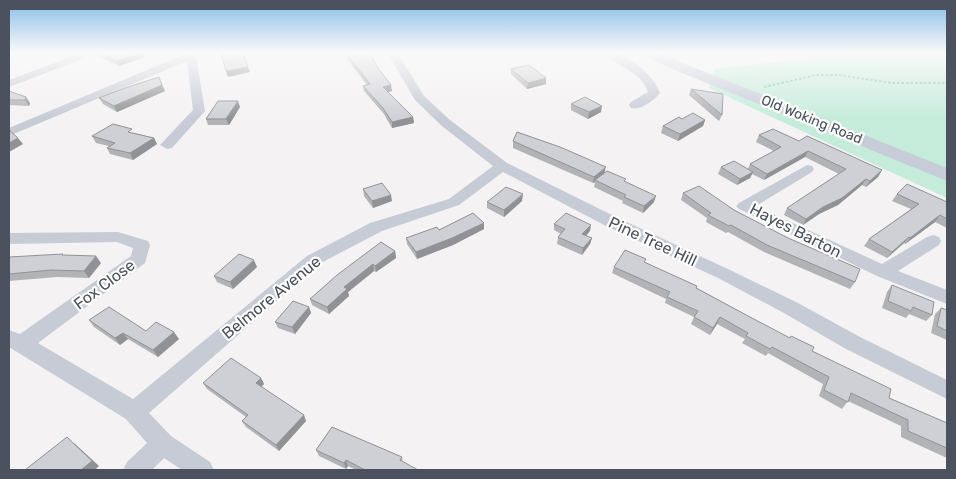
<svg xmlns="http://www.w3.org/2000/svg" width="956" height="479" font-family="Rubik,sans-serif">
	<rect width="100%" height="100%" fill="#f4f2f2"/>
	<path fill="#c5ecdb" d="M861,52h86v146l-238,-110 6,-19z"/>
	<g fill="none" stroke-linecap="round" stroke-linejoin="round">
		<path stroke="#80c8b1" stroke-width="2" stroke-dasharray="2.5 2" stroke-linecap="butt" d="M764,87l52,-12h23l53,8h55"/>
		<path fill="#c7cbd5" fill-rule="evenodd" d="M190,52h13l-7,4 9,55 -33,37 -5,1 -7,-4 33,-35 -6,-49 -178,75v-8z
			M387,52h10l27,44 26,24 57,43 109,54 114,53 68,33 62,34 87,43v19l-101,-50 -62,-36 -66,-35 -114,-53 -101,-53 -44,33 -77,26 -63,33 -170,149 22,23 39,26 4,8h-32l-18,-12 -12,12h-29l4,-8 20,-19 -21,-24 -117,-72v-17l11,4 111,-78 2,-8 -16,-6 -108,2v-11l109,-1 30,9 2,4 -5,18 -107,80 95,56 174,-143 63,-33 79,-24 44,-33 -51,-40 -27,-26z
			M602,52c22,-2 50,20 58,41 -7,8 -18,17 -29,15l-2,-3 2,-3 17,-10c-7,-21 -32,-26 -46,-40z
			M81,53l5,3 -1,2 -76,29v-7z
			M807,165l5,1 2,3 -2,3 -56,34 126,58 45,-27 6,-2 6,2 2,4 -2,4 -41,26 49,19v14l-70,-28 -138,-67 -3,-3 3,-3z"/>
		<path fill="#c6ccd8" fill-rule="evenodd" d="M642,52h18l20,10 267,106v13l-277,-113 -26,-13z"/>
	</g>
	<path fill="#b2b3b7" d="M89,52h54l2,5 -26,9z
		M353,52h17l6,13 16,26 -4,1 25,25 1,6 -22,5 -8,-14 -20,-23 -1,-5 4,-1 -20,-26 -1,-6z
		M511,69l35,15 -19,5 -16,-15z
		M691,89l31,26 -3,6 -30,-26z
		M9,91l21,12 -1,3 -20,-1z
		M165,91l-48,21 -14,-8 -4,-6z
		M571,104l30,8 -13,7 -17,-9z
		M240,107l-11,18h-21l-2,-6z
		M682,119l23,1 -2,6 -25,15 -17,-8 2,-7z
		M134,133l20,5 3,6 -24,16 -23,-6 -3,-6 2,-2 -13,-3 -4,-7z
		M759,135l40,6 83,29 -4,7 -12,10 -4,-2 -24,20 -19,9 -16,11 -19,-10 3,-7 52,-34 -34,-17 -41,23 -12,-6 -2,4 -13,7 -19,-11 3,-7 27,2 2,-5 24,-13 -18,-9z
		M513,141l92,31 20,10 29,20 -11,11 -21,-10 1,-2 -29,-14 1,-5 -2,1 -80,-35z
		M363,189l29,12 -19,7 -9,-12z
		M683,193l51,17 121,72 -5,7 -86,-37 -36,-20 -2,1 -20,-11 1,-4 -26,-18z
		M897,194l50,8v26l-12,-6 -30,22 -1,-1 -17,15 -23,-12 5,-7 42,-30 -19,-8z
		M522,201l-18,16 -17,-9v-6z
		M484,223v6l-31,16 -36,14 -10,-15 -1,-6 33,-8z
		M554,224l36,7 -4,5 6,2 -2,6 -8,11 -25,-11 1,-7 3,-3 -7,-4z
		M395,251l1,7 -20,14 -2,-1 -26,21 1,4 -20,18 -17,-9 -2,-6z
		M64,256l37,7 -12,15 -32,-1 -48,4v-24z
		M645,262l52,26 115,63 77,47 58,25v35l-46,-21v-11l-53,-25 -6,8 -23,-13 4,-12 -55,-31 -2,3 -24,-13 3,-4 -28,-15 -7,11 -19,-11 3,-7 -29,-14 1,-4 -54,-26 2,-6z
		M257,267l-24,22 -16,-7 -3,-6z
		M892,285l40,30 -6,6 -17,-7 -3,4 -24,-10 5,-16z
		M309,307l2,6 -16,21 -17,-6 -3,-6z
		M941,308l6,2v30l-16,-7 4,-19z
		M89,320l57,11 33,8 -21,18 -30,-18 -8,6 -26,-18z
		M261,378l3,6 -3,3 45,34 -27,30 -33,-24 -4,-6 4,-4 -39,-28 -4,-6z
		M316,450l86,7 1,5 15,8h-62l-8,-4 -2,3 -27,-13z"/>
	<path fill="#919295" d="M142,52h1l2,5 -26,9 -3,-5z
		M248,67l2,5 -22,5 -2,-6z
		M159,77l6,14 -48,21 -3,-6z
		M546,78v6l-19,5 1,-6z
		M391,85l1,6 -8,2 -1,-6z
		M26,97l4,6 -1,3 -4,-6z
		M238,101l2,6 -11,18 -3,-6z
		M602,106l-1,6 -13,7 1,-7z
		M413,117l1,6 -22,5v-6z
		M705,120l-2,6 -25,15 2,-7z
		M18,138l5,6 -14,8v-9z
		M154,138l3,6 -24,16 -3,-7z
		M808,151l-3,6 -41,23 3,-6z
		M606,167l-2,7 -9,6v2l-2,1 1,-6z
		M882,170l-4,7 -12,10 4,-6z
		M753,172l-3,6 -13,7 3,-6z
		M866,179l-4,6 -24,20 -19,9 -16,11 3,-6z
		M523,194l-1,7 -18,16v-7z
		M391,195l1,6 -19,7 -1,-7z
		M656,196l-2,6 -11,11 1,-7z
		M940,215l-5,7 -30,22 5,-6z
		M484,223v6l-31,16 -36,14 -1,-7z
		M591,225l-1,6 -9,10 1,-7z
		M909,237l-5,6 -17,15 5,-6z
		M592,238l-2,6 -8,11 1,-7z
		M395,251l1,7 -20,14 -1,-6z
		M96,256l5,7 -12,15 -5,-7z
		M254,260l3,7 -24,22 -3,-7z
		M373,264l1,7 -26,21 1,4 -20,18 -2,-7 17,-20z
		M309,307l2,6 -16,21 -3,-7z
		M720,317l-3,7 -7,11 3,-7z
		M174,332l5,7 -21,18 -5,-7z
		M123,333l5,6 -8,6 -5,-7z
		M261,378l3,6 -5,5 -3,-6z
		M304,415l2,6 -27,30 -3,-6z
		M74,443l25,23 -4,4h-14z
		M346,460l2,6 -2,3 -2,-6z"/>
	<path fill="#cfd0d5" stroke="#919295" d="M97,52h45l-26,9z
		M221,52h22l5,15 -22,4z
		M355,52h15l6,13 15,20 -8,2 30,30 -21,5 -9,-14 -20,-22 7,-2 -24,-31z
		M529,65l17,13 -18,5 -17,-14z
		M159,77l3,8 -48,21 -15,-8 29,-11z
		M691,89l32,5 -1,21z
		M9,91l17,6 -1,3h-16z
		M585,97l17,9 -13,6 -18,-8z
		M218,101h20l-12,18h-20z
		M693,113l12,7 -25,14 -17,-8 16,-9 3,2z
		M113,124l19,5 -4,3 26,6 -24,15 -23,-5 8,-5 -23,-7z
		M773,129l26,12 8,-5 75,34 -12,11 -4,-2 -24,19 -19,9 -17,12 -19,-11 59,-39 -38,-18 -41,23 -17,-10 31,-17 -22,-12z
		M9,130l9,8 -9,5z
		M517,132l43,15 46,20 -12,10 -81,-36z
		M734,161l19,11 -13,7 -19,-12z
		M607,171l19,8 -2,2 32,15 -12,10 -20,-9 2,-2 -31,-15z
		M382,183l9,12 -19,6 -9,-12z
		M907,184l40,18v17l-7,-4 -30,23 -1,-1 -17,15 -23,-13 50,-35 -22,-10z
		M699,186l35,24 54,28 72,31 -5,13 -88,-37 -36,-20 -2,1 -21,-11 3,-2 -28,-20z
		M506,187l17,7 -19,16 -17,-8z
		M473,213l11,10 -32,15 -36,14 -10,-14 31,-11 2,3z
		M566,213l25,12 -9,9 10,4 -9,10 -25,-11 7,-8 -11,-5z
		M381,242l14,9 -20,15 -2,-2 -29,23 3,2 -20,18 -17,-8 27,-24z
		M625,250l21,9 -2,3 53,24 -1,2 54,29 40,21 1,-2 23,11 -2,4 79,38 -2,9 58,25v25l-39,-17v-11l-57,-27 -3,9 -24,-12 5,-13 -57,-30 -2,2 -24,-13 2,-3 -28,-16 -7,11 -19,-11 4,-6 -31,-14 3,-5 -56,-25z
		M63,254l-1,1 34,1 -12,15 -33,-1 -42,4v-17z
		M239,254l15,6 -24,22 -16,-6z
		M892,285l42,17 -2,13 -19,-8 -2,4 -23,-10z
		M293,301l16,6 -17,20 -17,-5z
		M109,307l37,24 10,-9 18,10 -21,18 -30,-17 -8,5 -26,-18z
		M941,308l6,2v21l-10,-5z
		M231,358l30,20 -5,5 48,32 -28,30 -34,-24 6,-6 -45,-32z
		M332,427l70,30 -2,3 18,10h-53l-19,-10 -2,3 -28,-13z
		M67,437l25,24 -11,9h-56z"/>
	<linearGradient id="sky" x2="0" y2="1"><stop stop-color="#87bce7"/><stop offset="0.44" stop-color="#faf9f9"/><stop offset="1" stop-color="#faf9f9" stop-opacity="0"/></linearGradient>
	<rect width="956" height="119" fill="url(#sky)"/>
	<g text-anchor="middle" stroke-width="4.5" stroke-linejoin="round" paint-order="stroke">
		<g font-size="14" fill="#4b515e" stroke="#fff">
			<text transform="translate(812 119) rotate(22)" y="5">Old Woking Road</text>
		</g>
		<g font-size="16" fill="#4b515e" stroke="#fff">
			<text transform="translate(796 230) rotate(27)" y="6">Hayes Barton</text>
			<text transform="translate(653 241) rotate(25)" y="6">Pine Tree Hill</text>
			<text transform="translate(104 284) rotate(-37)" y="6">Fox Close</text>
			<text transform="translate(271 297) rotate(-39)" y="6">Belmore Avenue</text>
		</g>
	</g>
	<rect width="956" height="479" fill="none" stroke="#4b515e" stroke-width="20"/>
</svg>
